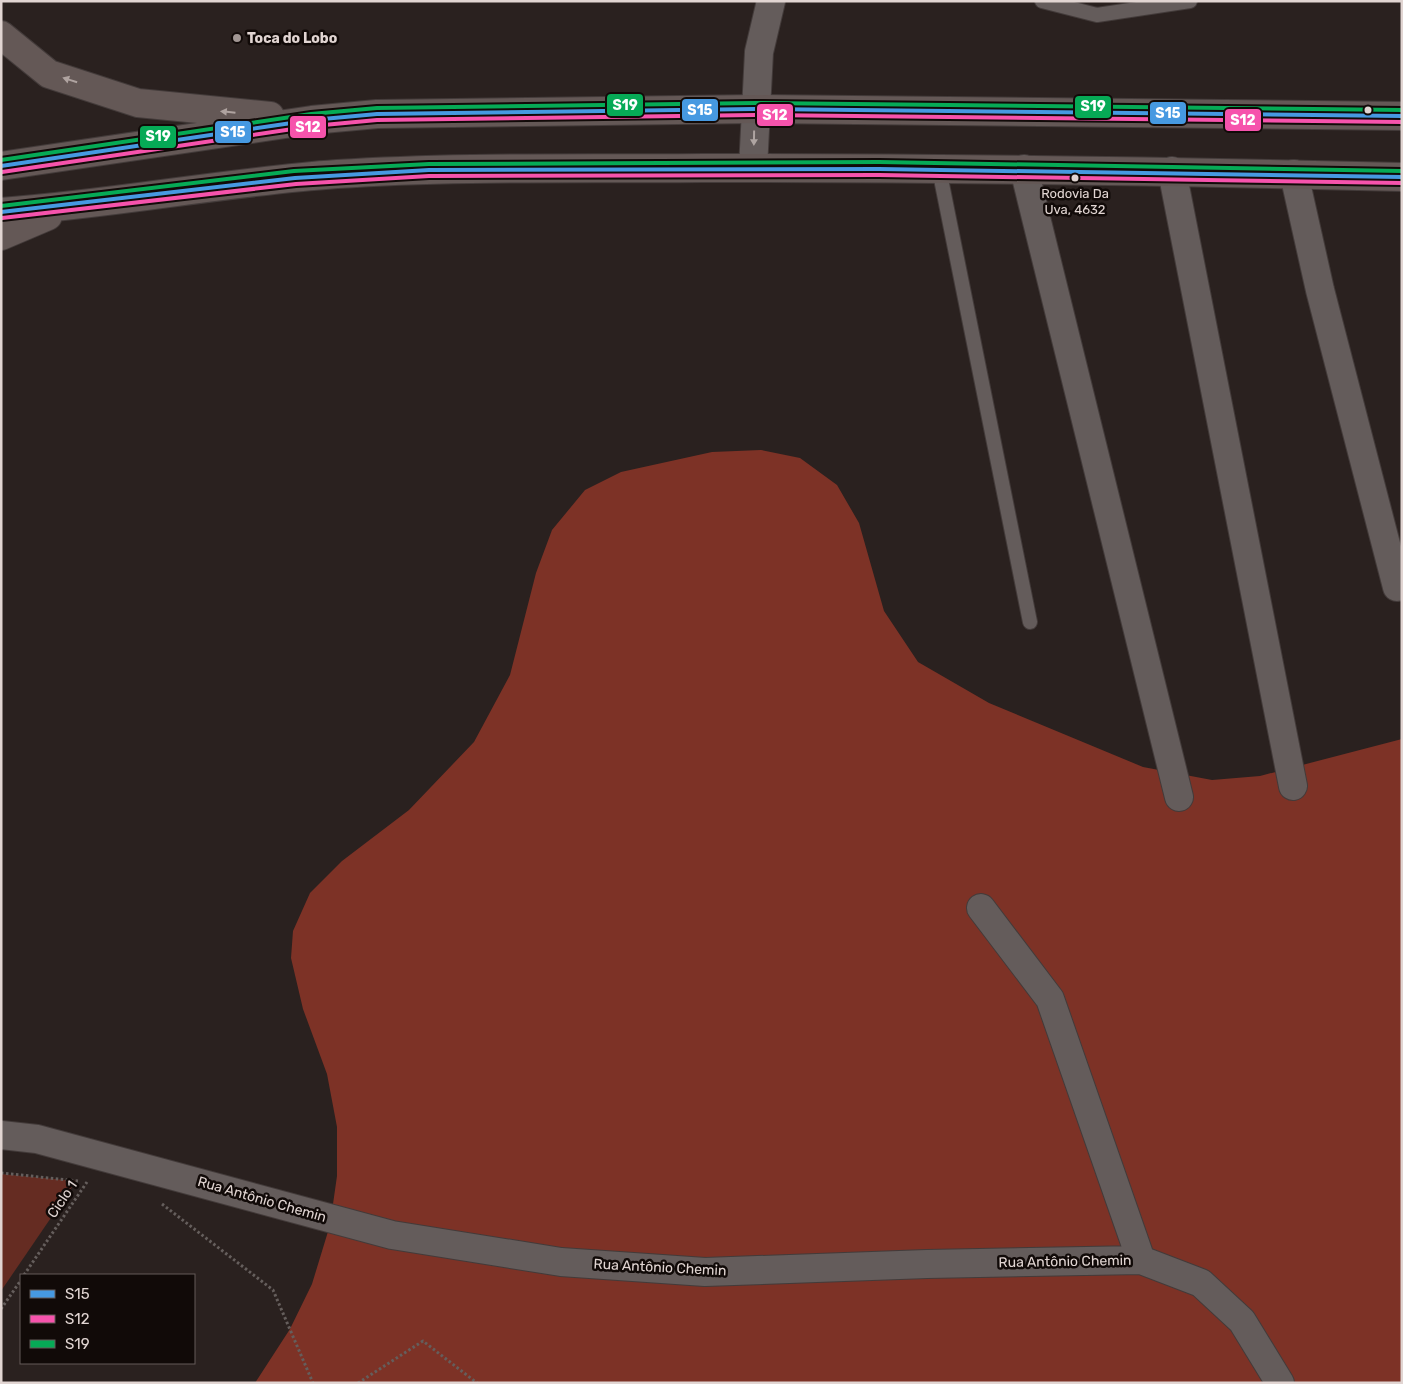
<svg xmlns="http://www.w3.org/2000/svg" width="1403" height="1384" font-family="Rubik,sans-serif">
	<rect width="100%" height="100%" fill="#2a211f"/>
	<path fill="#652c22" d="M1,1174l75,7 -75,110z"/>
	<path fill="#7d3226" d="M761,450l39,8 37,27 22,38 25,88 34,51 71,41 154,64 69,13 48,-4 142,-37v644h-1147l35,-54 22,-45 18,-59 7,-49v-49l-10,-53 -24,-65 -12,-51 2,-27 17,-38 32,-32 67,-51 65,-68 36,-67 26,-102 16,-43 33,-40 36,-18 91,-20z"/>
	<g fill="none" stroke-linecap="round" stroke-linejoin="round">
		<g stroke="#433b3a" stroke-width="16">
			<path id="lane" d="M1042,1l55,14 93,-14
				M939,169l91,453"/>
		</g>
		<g stroke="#433b3a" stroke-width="30">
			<path id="street" d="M753,168l6,-116 12,-51
				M1024,169l155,628
				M1172,171l121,615
				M1294,174l26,116 77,297
				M981,908l69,91 91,261
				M1,1135l36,4 355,96 169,27 144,10 222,-8 214,-4 60,23 41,38 38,62"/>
		</g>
		<g stroke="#433b3a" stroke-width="30">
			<path id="primary" d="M1,35l48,39 89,29 132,13
				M1,166l311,-46 65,-6 378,-5 647,7
				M1,212c113,-8 224,-30 336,-38 122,-8 245,-5 367,-6 233,0 465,3 698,9
				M1,236l47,-20"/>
		</g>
		<path stroke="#655e5c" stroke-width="3" stroke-dasharray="2.5 2.5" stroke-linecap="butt" d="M1,1173l77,8
			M162,1204l111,86 40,93
			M24,1275l63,-93
			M1,1309l20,-29
			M358,1383l65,-42 54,42"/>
		<use href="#lane" stroke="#645c5b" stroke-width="14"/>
		<use href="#street" stroke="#645c5b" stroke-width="28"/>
		<use href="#primary" stroke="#645856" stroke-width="28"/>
		<g stroke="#110a08" stroke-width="8">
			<path id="bus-1" d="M1,166l311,-46 65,-6 378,-5 647,7
				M1,212l294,-34 134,-8 450,-1 523,8"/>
		</g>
		<g stroke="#110a08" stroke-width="8">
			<path id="bus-2" d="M2,172l311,-46 64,-6 378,-5 647,7
				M2,218l294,-34 133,-8 450,-1 523,8"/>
		</g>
		<g stroke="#110a08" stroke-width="8">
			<path id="bus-3" d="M1,160l310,-46 66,-6 378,-5 647,7
				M1,206l293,-35 135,-7 450,-2 523,9"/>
		</g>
		<use href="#bus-1" stroke="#4699e1" stroke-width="4"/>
		<use href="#bus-2" stroke="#f653ac" stroke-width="4"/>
		<use href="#bus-3" stroke="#06aa56" stroke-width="4"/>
	</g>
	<defs><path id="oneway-solid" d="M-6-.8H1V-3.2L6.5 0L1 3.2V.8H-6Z" transform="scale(1.25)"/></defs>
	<g fill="#afa3a0">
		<use href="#oneway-solid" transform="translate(70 80) rotate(-162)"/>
		<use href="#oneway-solid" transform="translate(228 112) rotate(-174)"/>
	</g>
	<use fill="#afa5a2" href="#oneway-solid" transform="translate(754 138) rotate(91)"/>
	<circle fill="#a19693" stroke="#110a08" stroke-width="2" cx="237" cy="38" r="5"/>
	<g fill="#e1d5d2" stroke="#110a08" stroke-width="2">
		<circle cx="1368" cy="110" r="4.5"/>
		<circle cx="1075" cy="178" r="4.5"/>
	</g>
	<g text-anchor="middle" stroke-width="5" stroke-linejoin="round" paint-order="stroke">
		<g font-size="13" fill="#e1d5d2" stroke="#110a08">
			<text x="1075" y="198">Rodovia Da<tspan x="1075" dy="16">Uva, 4632</tspan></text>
		</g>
		<g font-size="14" font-weight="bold" fill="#e1d5d2" stroke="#110a08" text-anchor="start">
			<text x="247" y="43">Toca do Lobo</text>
		</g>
		<g font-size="14" fill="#e1d5d2" stroke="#110a08">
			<text transform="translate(62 1199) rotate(-56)" y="5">Ciclo 1</text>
			<text transform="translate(262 1199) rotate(16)" y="5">Rua Antônio Chemin</text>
			<text transform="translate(1065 1261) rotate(-1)" y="5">Rua Antônio Chemin</text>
			<text transform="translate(660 1267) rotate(3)" y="5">Rua Antônio Chemin</text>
		</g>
	</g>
	<g stroke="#110a08" stroke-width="2">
		<rect x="606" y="93" width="38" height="24" rx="5" fill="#06aa56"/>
		<rect x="1074" y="95" width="38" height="24" rx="5" fill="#06aa56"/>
		<rect x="681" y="98" width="38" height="24" rx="5" fill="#4699e1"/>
		<rect x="1149" y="101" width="38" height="24" rx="5" fill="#4699e1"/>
		<rect x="756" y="103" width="38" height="24" rx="5" fill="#f653ac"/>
		<rect x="1224" y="108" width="38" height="24" rx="5" fill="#f653ac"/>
		<rect x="289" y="115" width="38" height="24" rx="5" fill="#f653ac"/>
		<rect x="214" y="120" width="38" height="24" rx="5" fill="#4699e1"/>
		<rect x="139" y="125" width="38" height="24" rx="5" fill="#06aa56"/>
	</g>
	<g font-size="14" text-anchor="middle" font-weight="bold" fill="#fff">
		<text x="625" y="110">S19</text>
		<text x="1093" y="111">S19</text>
		<text x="700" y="115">S15</text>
		<text x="1168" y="118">S15</text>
		<text x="775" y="120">S12</text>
		<text x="1243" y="125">S12</text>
		<text x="308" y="132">S12</text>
		<text x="233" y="137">S15</text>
		<text x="158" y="141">S19</text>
	</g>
	<rect width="1403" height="1384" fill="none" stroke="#e1d5d2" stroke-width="5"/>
	<rect x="20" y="1274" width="175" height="90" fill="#110a08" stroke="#645b59"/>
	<rect x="30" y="1290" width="25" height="8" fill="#4699e1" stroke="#645b59"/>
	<text x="65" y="1299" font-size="15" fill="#e1d5d2">S15</text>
	<rect x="30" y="1315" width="25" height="8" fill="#f653ac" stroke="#645b59"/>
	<text x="65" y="1324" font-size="15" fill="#e1d5d2">S12</text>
	<rect x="30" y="1340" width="25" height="8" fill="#06aa56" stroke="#645b59"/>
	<text x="65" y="1349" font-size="15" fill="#e1d5d2">S19</text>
</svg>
